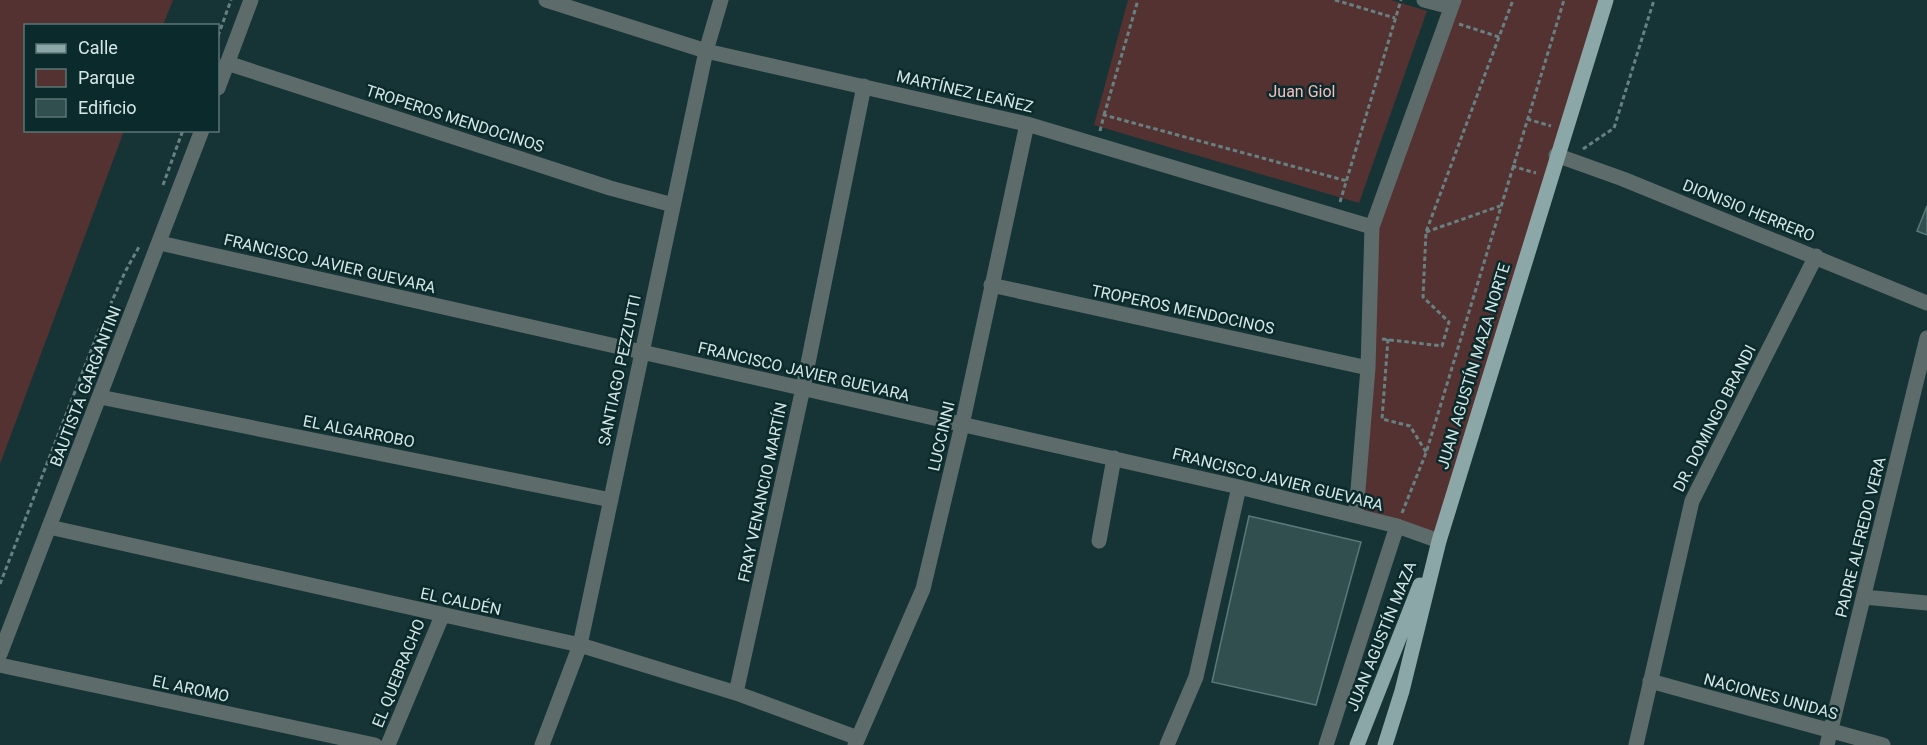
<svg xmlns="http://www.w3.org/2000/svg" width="1927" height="745" font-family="Roboto,sans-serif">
	<rect width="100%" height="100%" fill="#163435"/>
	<path fill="#543232" d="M0,0h173l-10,25 -137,1v104l98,1 -124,333z
		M1128,0h263l36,11 -68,192 -265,-78z
		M1454,0h152l-167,541 -83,-27 16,-287z"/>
	<path fill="#324f50" stroke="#597879" stroke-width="1.5" d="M1927,206v29l-10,-4z
		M1249,516l112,26 -45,163 -104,-23z"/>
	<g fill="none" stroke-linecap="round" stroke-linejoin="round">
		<path stroke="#688081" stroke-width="3" stroke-dasharray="4.5 3" stroke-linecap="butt" d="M1335,0l60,18
			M1459,24l40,13 14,-37
			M218,36l13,-36
			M1104,115l34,-115
			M1527,119l24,7
			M1100,131l4,-16 243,66
			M1583,149l31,-21 40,-128
			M1512,166l24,7
			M163,185l20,-55
			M1340,202l61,-202
			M1426,232l74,-26
			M1382,339l60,7 7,-24 -26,-25 3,-65 73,-195
			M1388,339l-6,80 28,7 16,26
			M1402,513l24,-60 138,-453
			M0,584l99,-254 26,-58 15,-27"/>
		<path stroke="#5e6b6b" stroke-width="15" d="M546,0l160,51 321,73 345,103
			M1424,0l27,7
			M227,63l383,125 63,17
			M1556,155l67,24 304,124
			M160,243l1079,244 158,39 -71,219
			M991,285l377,83
			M100,397l511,103
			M1356,514l12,-146 4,-141 82,-227
			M49,527l531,118 156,48 122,45
			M1099,541l15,-83
			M1864,597l63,6
			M0,665l375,80
			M1650,681l233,64
			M736,693l67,-305 61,-302
			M388,745l54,-129
			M542,745l38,-100 126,-594 15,-51
			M855,745l68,-156 39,-164 65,-301
			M1167,745l29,-68 43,-190
			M1636,745l56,-244 124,-245
			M1827,745l100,-407"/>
		<path stroke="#5e6b6b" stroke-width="15" d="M218,88l33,-88
			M1397,526l42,15
			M0,654l202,-524"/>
		<path stroke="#8ba7a8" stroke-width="15" d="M1357,745l63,-160
			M1385,745l17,-54 37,-150 167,-541"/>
	</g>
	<g text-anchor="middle" stroke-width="5" stroke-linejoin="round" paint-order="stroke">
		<g font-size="16" fill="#d5e6e6" stroke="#0b2a2b">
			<text transform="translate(965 91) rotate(13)" y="6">MARTÍNEZ LEAÑEZ</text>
			<text transform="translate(455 118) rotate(18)" y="6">TROPEROS MENDOCINOS</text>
			<text transform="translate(1749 210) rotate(22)" y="6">DIONISIO HERRERO</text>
			<text transform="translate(330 263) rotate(13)" y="6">FRANCISCO JAVIER GUEVARA</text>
			<text transform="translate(1183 309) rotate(12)" y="6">TROPEROS MENDOCINOS</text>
			<text transform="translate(1473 366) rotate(-73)" y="6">JUAN AGUSTÍN MAZA NORTE</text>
			<text transform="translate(619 370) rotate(-78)" y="6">SANTIAGO PEZZUTTI</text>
			<text transform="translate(804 371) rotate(13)" y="6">FRANCISCO JAVIER GUEVARA</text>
			<text transform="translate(85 386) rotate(-69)" y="6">BAUTISTA GARGANTINI</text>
			<text transform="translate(1714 418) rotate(-63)" y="6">DR. DOMINGO BRANDI</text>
			<text transform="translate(359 431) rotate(11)" y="6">EL ALGARROBO</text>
			<text transform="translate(941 436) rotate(-77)" y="6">LUCCINNI</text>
			<text transform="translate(1278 479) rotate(14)" y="6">FRANCISCO JAVIER GUEVARA</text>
			<text transform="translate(762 492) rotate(-78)" y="6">FRAY VENANCIO MARTÍN</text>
			<text transform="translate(1860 537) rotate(-76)" y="6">PADRE ALFREDO VERA</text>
			<text transform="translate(461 601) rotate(12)" y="6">EL CALDÉN</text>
			<text transform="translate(1381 636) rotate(-68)" y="6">JUAN AGUSTÍN MAZA</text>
			<text transform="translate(398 673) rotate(-68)" y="6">EL QUEBRACHO</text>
			<text transform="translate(191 688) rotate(12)" y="6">EL AROMO</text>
			<text transform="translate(1771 696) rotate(15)" y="6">NACIONES UNIDAS</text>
		</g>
		<g font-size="16" fill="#f7bebe" stroke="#0b2a2b">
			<text x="1302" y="97">Juan Giol</text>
		</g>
	</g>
	<rect x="24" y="24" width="195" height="108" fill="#0b2a2b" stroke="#5c7576" stroke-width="1.5"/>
	<rect x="36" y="44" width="30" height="9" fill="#8ba7a8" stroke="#5c7576" stroke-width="1.5"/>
	<text x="78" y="54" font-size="18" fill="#d5e6e6">Calle</text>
	<rect x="36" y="69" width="30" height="18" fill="#543232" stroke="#5c7576" stroke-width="1.5"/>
	<text x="78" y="84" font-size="18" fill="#d5e6e6">Parque</text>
	<rect x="36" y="99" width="30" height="18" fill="#324f50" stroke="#5c7576" stroke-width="1.5"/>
	<text x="78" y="114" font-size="18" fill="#d5e6e6">Edificio</text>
</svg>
